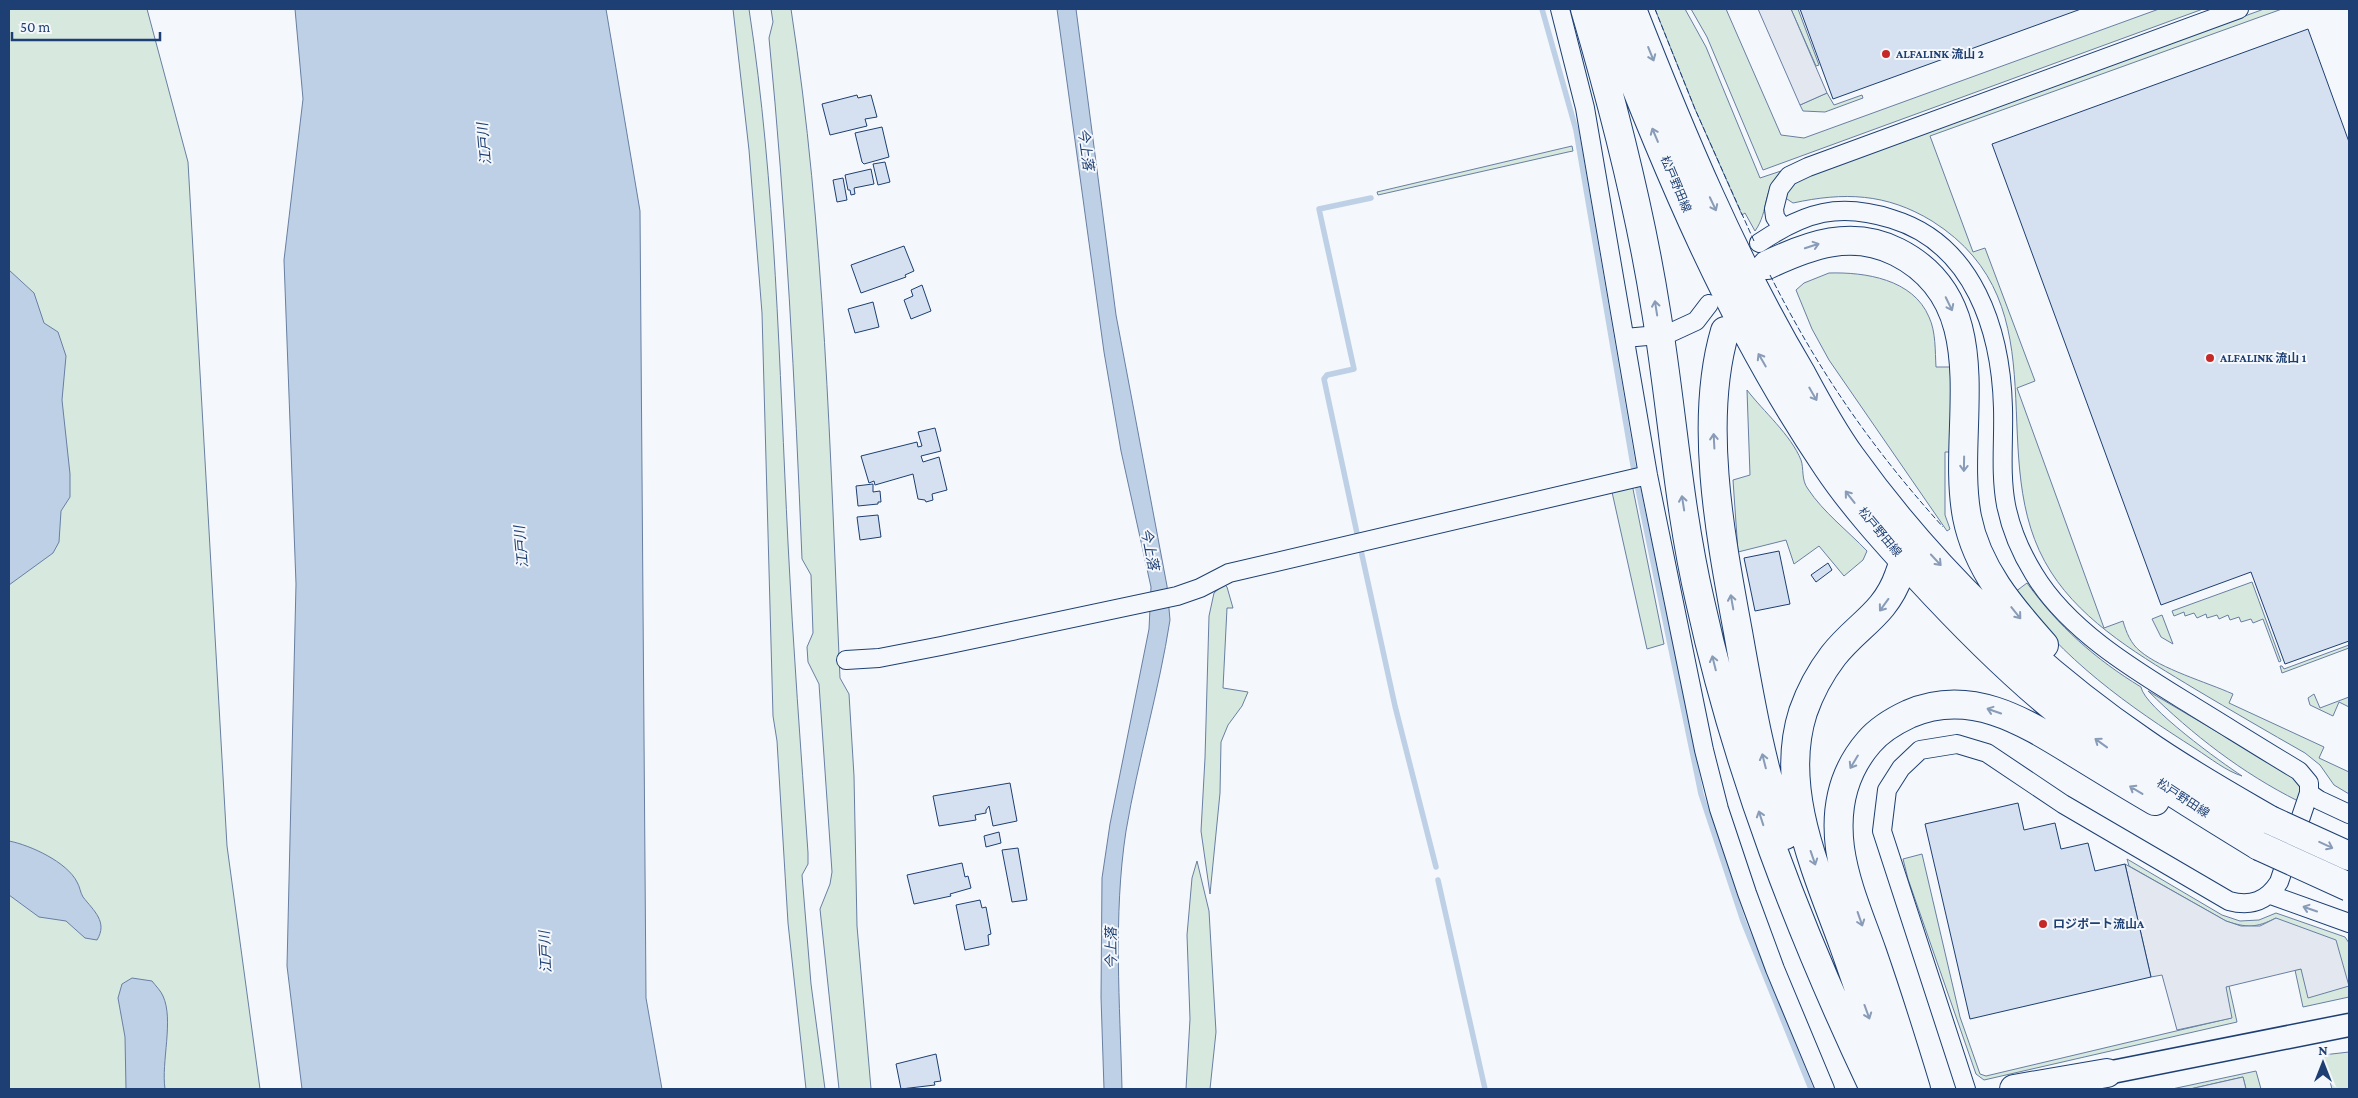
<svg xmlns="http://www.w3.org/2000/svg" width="2358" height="1098" font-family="'Crimson Pro','Noto Sans JP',serif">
	<rect width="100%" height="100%" fill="#f4f7fb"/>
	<path fill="#d7e8df" stroke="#687fa3" d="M9,9h138l41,153 39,684 33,243h-251z
		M733,9h16c27,177 30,355 39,534 5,104 13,207 20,310v11l-6,11 9,109 14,105h-19l-18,-166 -11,-182 -4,-25 -11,-403 -13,-163z
		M771,9h20c34,221 39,445 49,669l9,16 5,82 3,150 14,163h-32l-19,-180 10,-25 2,-12 -13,-188 -11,-22 -1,-15 6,-14 -2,-58 -9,-16c-7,-174 -16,-348 -33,-521l4,-16z
		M1655,9h30l21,38 54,131 24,-8c-23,19 -14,40 -29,61l-10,-18 -3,2 -47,-106z
		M1691,9h35l55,126 23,3 355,-129h44l-440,161 -56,-133z
		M1791,9h7l21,56 -3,1z
		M2264,9h18l-352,127 43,116 12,-4 50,133 -18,7 87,240 19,-7c3,11 8,23 17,30 21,18 66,31 93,43l-4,9 95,44 -5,11 30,14v22l-15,-9 -14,-20 -15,-12c-37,-21 -73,-42 -110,-64 -51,-31 -111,-65 -144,-117 -72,-112 16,-266 -119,-351 -46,-28 -88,-29 -139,-18l-9,-6 10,-13 10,-7z
		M1827,93l7,12 28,-10 1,3 -38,14 -22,-1 -3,-6z
		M1572,146l1,5 -5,1 -190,43 -1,-3z
		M1829,273c36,-1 84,6 100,44 7,15 6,34 7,50h20l-1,85h-10v63l5,14 -3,2 -118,-171 -17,-31 -16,-39 8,-7z
		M1747,390c16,21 44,45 54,70 3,8 0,20 7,29 15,23 40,42 59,62l-4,9 -19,16 -25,-30 -25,18 -8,-24 -48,12 -5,-72 17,-5z
		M1632,484l32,160 -17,5 -35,-157 -161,38 -2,-5z
		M2252,582l29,79 -2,1 -16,-43 -10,4 -2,-4 -10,3 -2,-5 -9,3 -2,-5 -9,4 -2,-4 -10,3 -1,-4 -9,4 -3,-5 -9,3 -1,-4 -10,4 -2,-5z
		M2027,583c31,43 68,76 114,104 3,20 81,76 101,89 -16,-5 -32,-18 -46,-27 -66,-42 -136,-91 -181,-157z
		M1224,584l3,3 6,21h-6l-4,80 25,4 -6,14 -14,19 -7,17 -1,51 -10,101 -9,-63 4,-73 4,-142 5,-23z
		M2162,615l11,29 -12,-7 -9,-18z
		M2349,645v3l-67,25 -2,-7h2l2,3z
		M2148,691l137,81 12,9 4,9 -3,11c-56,-28 -105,-66 -150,-110z
		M2314,694l6,14 29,-11v10l-10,-5 -6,14 -23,-11 -2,-7z
		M1922,854l38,163 20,57 6,2 245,-58 -6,-31 4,-1 8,36 -253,58 -8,-6 -68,-195 -5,-20z
		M2127,859l95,56 18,6 19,-1 17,-7 69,24 4,6v54l-46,10 -8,-37 6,-1 48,17 -73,-68c-20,10 -29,10 -50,3l-97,-55z
		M1197,861l12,50 7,121 -6,57h-24l4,-70 -3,-84 5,-57z
		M2349,1052v37h-17l-9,-34z
		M2256,1071l5,18h-15l-3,-12 -53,12h-18z"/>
	<path fill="#e3e8f0" stroke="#687fa3" d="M1758,9h33l36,84 -27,12z
		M2125,864l101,57 15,5h19l16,-8 60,22 13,46 -41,12 -7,-29 -75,18 6,31 -55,12 -15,-55 -11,2z
		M2243,1077l3,12h-56z"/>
	<path fill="#bed0e5" stroke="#687fa3" d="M295,9h311l34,202 6,787 16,91h-360l-15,-123 9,-382 -12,-324 19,-161z
		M1057,9h19l40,306 51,271 3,34c-11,71 -32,140 -44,211 -13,85 -6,173 -4,258h-18l-3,-92 1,-119 8,-54 39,-195 2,-42 -30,-136 -17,-99z
		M9,270l25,23 10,30 14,9 8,24 -4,44 8,74v23l-9,14 -2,31 -6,11 -44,32z
		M9,841c21,4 58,21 68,41 3,5 3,10 6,15 11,14 25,25 14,43l-12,-2 -19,-17 -27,-4 -30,-22z
		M132,978l20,3c3,4 9,10 11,15 11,24 -2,66 2,93h-39l-1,-52 -7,-39 4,-14z"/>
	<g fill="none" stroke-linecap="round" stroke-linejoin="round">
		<path stroke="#bed0e5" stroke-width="5.5" d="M1542,9l34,121 57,335 68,329 42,127 68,168
			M1358,538l-34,-159 3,-4 27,-6 -35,-160 52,-11
			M1360,546l35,160 41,161
			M1438,880l47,209"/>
	</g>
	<path fill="#d5e0f0" stroke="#1d3f73" d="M1800,9h281l-248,90z
		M2308,29l41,113v499l-64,23 -34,-92 -90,33 -169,-461z
		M857,95l1,3 13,-3 6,22 -12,2 2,7 -37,9 -8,-31z
		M882,127l7,30 -25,7 -2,-2 -7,-29z
		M885,162l5,20 -12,3 -5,-21z
		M871,169l3,15 -20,4 1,6 -4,1 -1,-5h-2l-3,-15z
		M843,178l4,22 -10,2 -4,-22z
		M904,246l10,25 -9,4 1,2 -45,16 -10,-28z
		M922,285l9,26 -20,8 -7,-19 9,-4 -2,-6z
		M873,302l6,25 -24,6 -7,-24z
		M935,428l6,23 -20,5 2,6 16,-5 8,33 -15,4 1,6 -7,2 -1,-2 -7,-1 -5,-25 -38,11 -1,-4 -5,2 -8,-27 56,-14 1,5 4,-1 -4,-14z
		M873,484v8l7,-1 1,11h-3v2l-20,2 -2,-20z
		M878,515l3,22 -21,3 -3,-23z
		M1779,551l11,53 -35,7 -11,-53z
		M1828,563l4,7 -16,12 -5,-7z
		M1010,783l7,38 -24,5 -4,-20 -3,4v3l-11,2 1,5 -37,6 -6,-30z
		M2018,803l6,27 31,-7 6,26 27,-6 7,28 30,-7 26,113 -181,42 -45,-195z
		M999,832l2,11 -15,4 -2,-11z
		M1018,848l9,52 -15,2 -10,-52z
		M962,863l3,14 3,-1 3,12 -21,6 1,2 -37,8 -7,-29z
		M980,900l2,8 4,-1 5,27 -3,1 1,10 -24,5 -9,-45z
		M936,1054l5,27 -7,1 1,3 -34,4 -5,-25z"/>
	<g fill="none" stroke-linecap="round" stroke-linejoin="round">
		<g stroke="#1d3f73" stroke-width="20">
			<path id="minor" d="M1560,9l25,99 63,367 56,275 15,59 28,84 28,76 50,120
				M1782,227l-7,-10 -1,-8 5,-20 10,-13 19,-9 431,-158
				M1759,243c46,-31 80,-41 133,-24 82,25 109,112 111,189 1,32 -3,65 3,97 5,25 15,48 28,69 35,58 104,98 159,132 36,22 71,44 106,65l10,12v10l-30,89c-12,19 -28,25 -50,19l-166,-97 -76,-51 -30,-9 -37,6 -19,18 -14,22 -5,41 84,258
				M1670,333l26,-12 13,-17
				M1625,338l22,-2
				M846,660l33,-2 62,-12 236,-50 23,-8 29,-15 419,-98
				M2309,793l10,7 30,14
				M2271,895l78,28"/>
		</g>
		<g stroke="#1d3f73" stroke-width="25">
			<path id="tertiary" d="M2107,1073l242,-48"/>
		</g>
		<g stroke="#1d3f73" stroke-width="30">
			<path id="primary" d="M1585,9c29,99 55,199 71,302 16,96 22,195 44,290 37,170 100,332 174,488
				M1605,9c61,158 126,316 222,457 26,39 59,75 90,109 46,50 93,98 146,140 62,49 129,90 196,131
				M1632,9c49,125 101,250 170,366 15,28 31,57 49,82 79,110 181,209 292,285 41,29 84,53 127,78
				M1767,265c42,-20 85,-36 130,-13 103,52 53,176 70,265 10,51 43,90 77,128
				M1725,331c-27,92 -4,208 13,301 12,68 24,138 47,203
				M1893,1089c-16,-48 -32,-95 -49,-143 -26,-72 -66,-156 -41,-234 7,-20 17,-39 30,-56 24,-31 52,-41 66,-81 4,-10 6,-19 5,-30
				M1916,1089c-14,-46 -28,-91 -44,-137 -12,-34 -27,-68 -32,-104 -5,-39 3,-76 29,-106 11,-13 25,-21 40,-28 62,-27 116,8 168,40 26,16 52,32 78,47
				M2014,1089l93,-16"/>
		</g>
		<use href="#minor" stroke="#f4f7fb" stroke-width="18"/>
		<use href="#tertiary" stroke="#f4f7fb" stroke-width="22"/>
		<use href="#primary" stroke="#f4f7fb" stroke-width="28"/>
		<g stroke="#1d3f73" stroke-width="30" stroke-linecap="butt">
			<path id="primary-bridge" d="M2270,820l79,36
				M2259,846l90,41"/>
		</g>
		<use href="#primary-bridge" stroke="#f4f7fb" stroke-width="28"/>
		<path stroke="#1d3f73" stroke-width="1" stroke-dasharray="6 2.5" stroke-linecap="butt" d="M1655,9l40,100 59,132
			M1770,275c49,97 101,172 173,252"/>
	</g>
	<defs><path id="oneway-shaft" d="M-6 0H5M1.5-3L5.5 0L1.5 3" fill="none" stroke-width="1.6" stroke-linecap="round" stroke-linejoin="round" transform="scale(1.25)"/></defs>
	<g stroke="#889bb7">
		<use href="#oneway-shaft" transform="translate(1651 54) rotate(68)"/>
		<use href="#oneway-shaft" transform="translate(1655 135) rotate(-113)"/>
		<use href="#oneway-shaft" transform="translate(1713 204) rotate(65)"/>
		<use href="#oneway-shaft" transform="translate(1812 246) rotate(-18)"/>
		<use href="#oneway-shaft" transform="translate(1949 304) rotate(64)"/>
		<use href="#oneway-shaft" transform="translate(1656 308) rotate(-99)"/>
		<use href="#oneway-shaft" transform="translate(1762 360) rotate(-120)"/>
		<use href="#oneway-shaft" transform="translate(1813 394) rotate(60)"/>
		<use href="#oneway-shaft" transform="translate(1714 441) rotate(-93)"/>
		<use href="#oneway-shaft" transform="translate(1964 464) rotate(91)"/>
		<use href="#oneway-shaft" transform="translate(1850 497) rotate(-128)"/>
		<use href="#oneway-shaft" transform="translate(1683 503) rotate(-99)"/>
		<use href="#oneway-shaft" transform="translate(1936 560) rotate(47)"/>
		<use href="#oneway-shaft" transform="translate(1732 602) rotate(-100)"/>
		<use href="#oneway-shaft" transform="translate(1884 605) rotate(126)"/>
		<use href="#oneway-shaft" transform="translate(2016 613) rotate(51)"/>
		<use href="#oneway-shaft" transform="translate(1714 663) rotate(-104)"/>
		<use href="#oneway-shaft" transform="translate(1994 711) rotate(-161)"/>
		<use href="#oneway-shaft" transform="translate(2101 743) rotate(-144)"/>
		<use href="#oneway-shaft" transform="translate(1764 761) rotate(-104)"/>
		<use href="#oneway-shaft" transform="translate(1854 762) rotate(121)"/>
		<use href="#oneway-shaft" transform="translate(2136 790) rotate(-149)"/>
		<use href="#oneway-shaft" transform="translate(1761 818) rotate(-108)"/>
		<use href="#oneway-shaft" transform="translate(2326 845) rotate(25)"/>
		<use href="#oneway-shaft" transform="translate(1813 858) rotate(71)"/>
		<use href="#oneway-shaft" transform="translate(2310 909) rotate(-161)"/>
		<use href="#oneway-shaft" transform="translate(1860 919) rotate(71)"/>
		<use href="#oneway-shaft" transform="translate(1867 1012) rotate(70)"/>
	</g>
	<g fill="#c62828" stroke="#f4f7fb" stroke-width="2">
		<circle cx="1886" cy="54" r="5"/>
		<circle cx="2210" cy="358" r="5"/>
		<circle cx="2043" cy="924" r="5"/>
	</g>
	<g text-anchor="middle" stroke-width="4" stroke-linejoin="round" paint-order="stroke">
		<g font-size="12" font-weight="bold" fill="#1d3f73" stroke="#f4f7fb" text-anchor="start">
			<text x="1896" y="58">ALFALINK 流山 2</text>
			<text x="2220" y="362">ALFALINK 流山 1</text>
			<text x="2053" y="928">ロジポート流山A</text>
		</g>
		<g font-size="12" fill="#1d3f73" stroke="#f4f7fb">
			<text transform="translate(1676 184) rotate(67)" y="4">松戸野田線</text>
			<text transform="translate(1880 532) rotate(50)" y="4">松戸野田線</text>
			<text transform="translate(2183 798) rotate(33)" y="4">松戸野田線</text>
		</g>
		<g font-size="14" font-style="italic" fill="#1d3f73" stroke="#f4f7fb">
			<text transform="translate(484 144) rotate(-95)" y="5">江戸川</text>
			<text transform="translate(1086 149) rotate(82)" y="5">今上落</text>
			<text transform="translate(521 547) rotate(-95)" y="5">江戸川</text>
			<text transform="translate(1150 549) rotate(79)" y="5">今上落</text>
			<text transform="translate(1111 948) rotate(-91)" y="5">今上落</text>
			<text transform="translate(545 952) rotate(-93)" y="5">江戸川</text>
		</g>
	</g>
	<rect width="2358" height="1098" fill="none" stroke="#1d3f73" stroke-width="20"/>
	<g transform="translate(2323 1063)" stroke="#f4f7fb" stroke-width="4" paint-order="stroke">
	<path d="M0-4L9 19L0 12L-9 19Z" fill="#1d3f73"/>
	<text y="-8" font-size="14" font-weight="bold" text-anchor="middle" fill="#1d3f73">N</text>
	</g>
	<path d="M12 32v8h148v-8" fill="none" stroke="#1d3f73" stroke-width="2.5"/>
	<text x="20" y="32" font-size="15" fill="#1d3f73" stroke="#f4f7fb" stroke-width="4" paint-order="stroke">50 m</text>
</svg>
